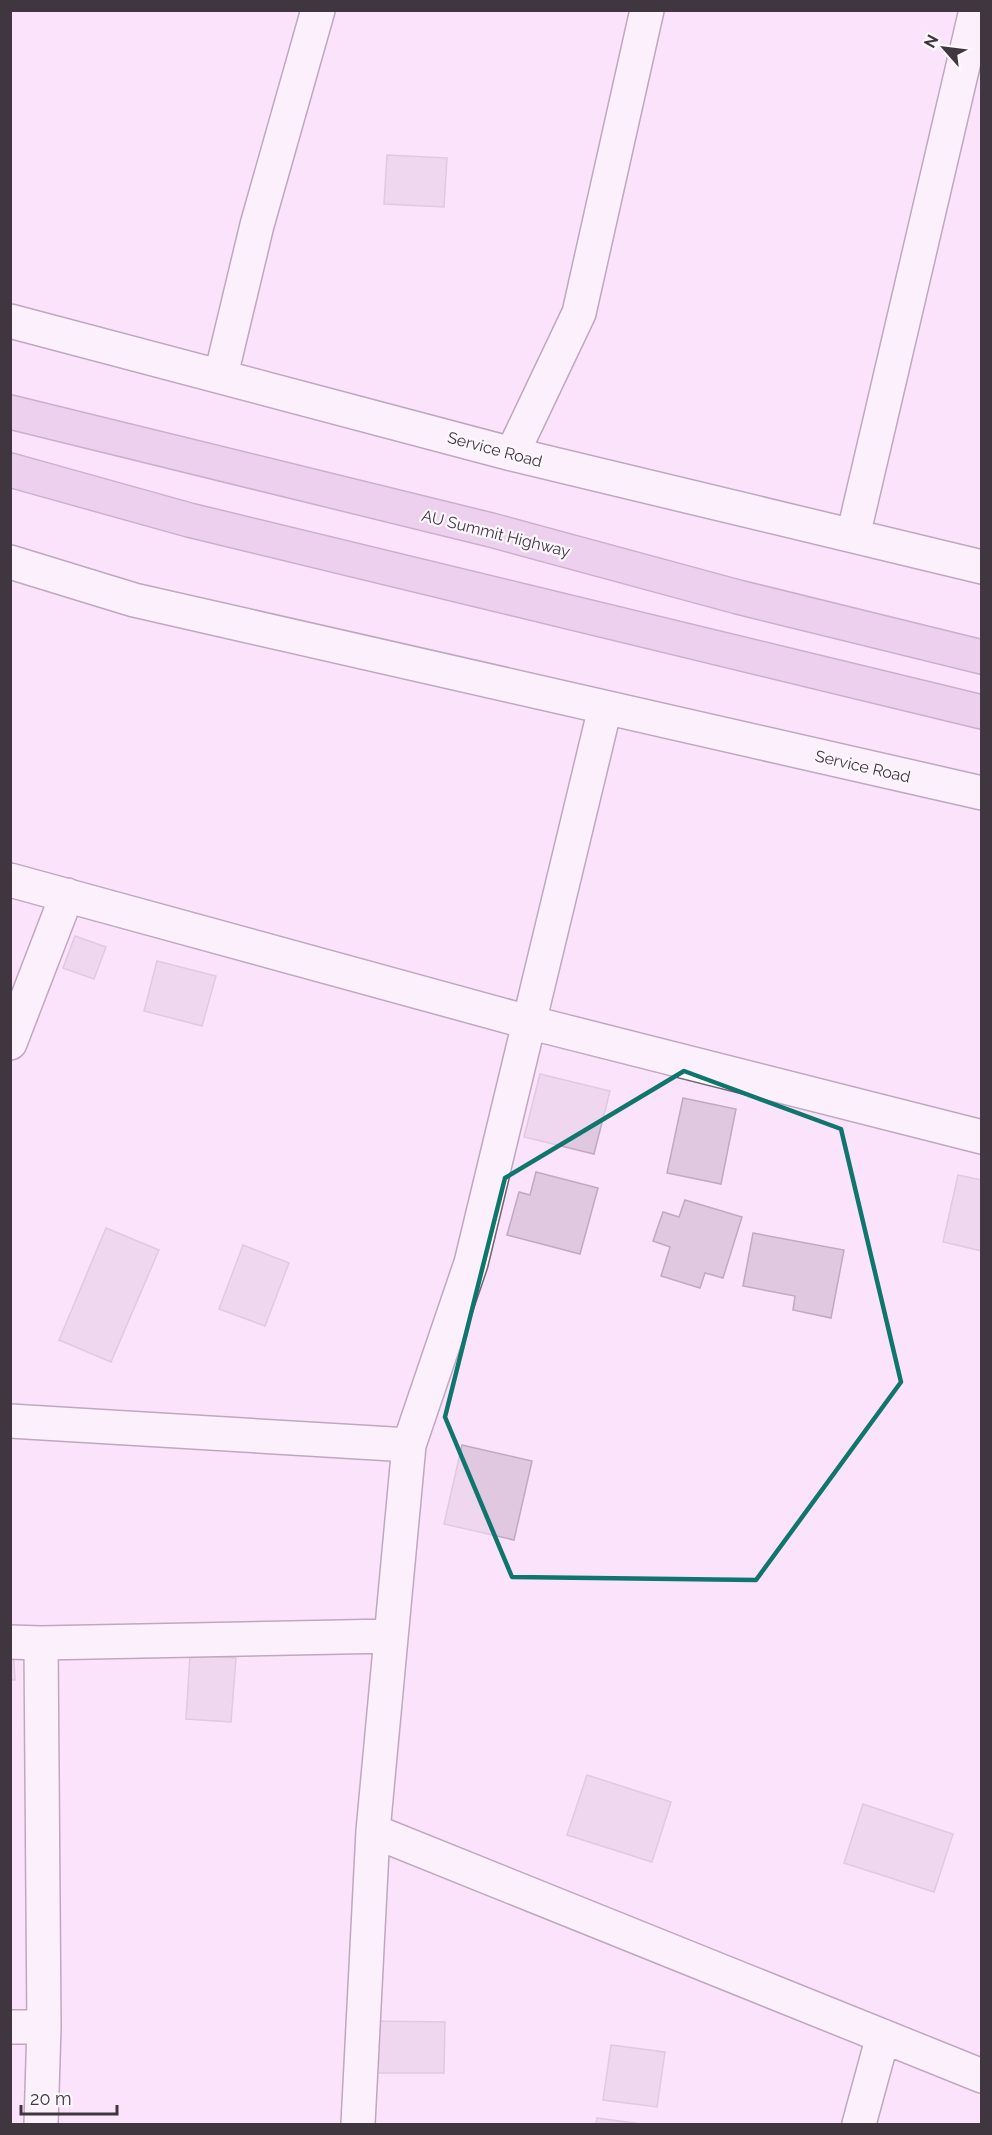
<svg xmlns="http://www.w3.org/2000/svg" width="992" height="2135" font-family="Raleway,sans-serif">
	<rect width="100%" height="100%" fill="#fbe3fb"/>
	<path fill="#dfc8e0" stroke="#c0aac0" stroke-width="1.5" d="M387,155l60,3 -3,49 -60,-3z
		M75,936l31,11 -12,32 -31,-11z
		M157,961l59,15 -14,50 -58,-15z
		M540,1074l70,17 -16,63 -70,-17z
		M683,1098l53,11 -15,75 -54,-11z
		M536,1172l62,16 -18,66 -73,-19 12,-43 11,3z
		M958,1175l24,5v71l-39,-9z
		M685,1200l57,17 -19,61 -18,-5 -5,15 -39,-12 9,-29 -17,-6 10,-29 16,5z
		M106,1228l53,22 -48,112 -52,-22z
		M753,1233l91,17 -13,68 -38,-8 2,-14 -52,-10z
		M243,1245l46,18 -24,63 -46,-17z
		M462,1445l70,16 -18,79 -70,-16z
		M10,1646h3l2,34h-5z
		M190,1655l46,3 -5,64 -45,-3z
		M587,1775l84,27 -19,60 -85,-27z
		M863,1804l90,30 -19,58 -90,-29z
		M375,2021l70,1 -1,51h-69z
		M611,2045l54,7 -8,55 -54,-7z
		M597,2118l45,6h-46z"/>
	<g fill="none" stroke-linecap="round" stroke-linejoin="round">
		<g stroke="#756175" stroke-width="36">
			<path id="minor" d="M10,321l502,133 470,113
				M221,375l36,-150 61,-215
				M512,454l67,-141 68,-303
				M853,536l123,-526
				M10,562l124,38 848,193
				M10,880l518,142 454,115
				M10,1043l57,-148
				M10,1421l399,24
				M10,1642l31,1
				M373,1831l609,245
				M10,2027h34l-3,-384 349,-7
				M41,2124l3,-97
				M358,2124l15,-293 36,-386 62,-182 134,-555
				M859,2124l24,-88"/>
		</g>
		<g stroke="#966d97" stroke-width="36">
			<path id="major" d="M10,412l481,118 247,67 244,60
				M10,470l179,50 793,192"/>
		</g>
		<use href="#minor" stroke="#fff" stroke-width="33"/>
		<use href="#major" stroke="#dcb9dd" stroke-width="33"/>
	</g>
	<path d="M0 0H992V2135H0ZM684,1071l157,58 60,253 -145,198 -244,-3 -67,-160 60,-239z" fill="#fbe3fb" fill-opacity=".55" fill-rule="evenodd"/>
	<path fill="none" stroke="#0f766e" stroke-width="4.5" stroke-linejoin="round" d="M684,1071l157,58 60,253 -145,198 -244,-3 -67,-160 60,-239z"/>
	<g text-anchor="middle" stroke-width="4.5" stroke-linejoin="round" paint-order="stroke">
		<g font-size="16" fill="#3f363f" stroke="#fcf7fc">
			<text transform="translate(495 449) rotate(15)" y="6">Service Road</text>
			<text transform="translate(496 533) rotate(14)" y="6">AU Summit Highway</text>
			<text transform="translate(863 766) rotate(13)" y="6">Service Road</text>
		</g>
	</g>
	<rect width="992" height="2135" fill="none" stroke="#3f363f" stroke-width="24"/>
	<g transform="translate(944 48) rotate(298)" stroke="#fcf7fc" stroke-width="4.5" paint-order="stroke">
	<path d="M0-4.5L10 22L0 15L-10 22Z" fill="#3f363f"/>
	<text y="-9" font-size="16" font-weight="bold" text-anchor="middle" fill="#3f363f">N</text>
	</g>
	<path d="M21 2105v9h96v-9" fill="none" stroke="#3f363f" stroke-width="3"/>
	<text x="30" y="2105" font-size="18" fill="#3f363f" stroke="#fcf7fc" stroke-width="4.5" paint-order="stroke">20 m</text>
</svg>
